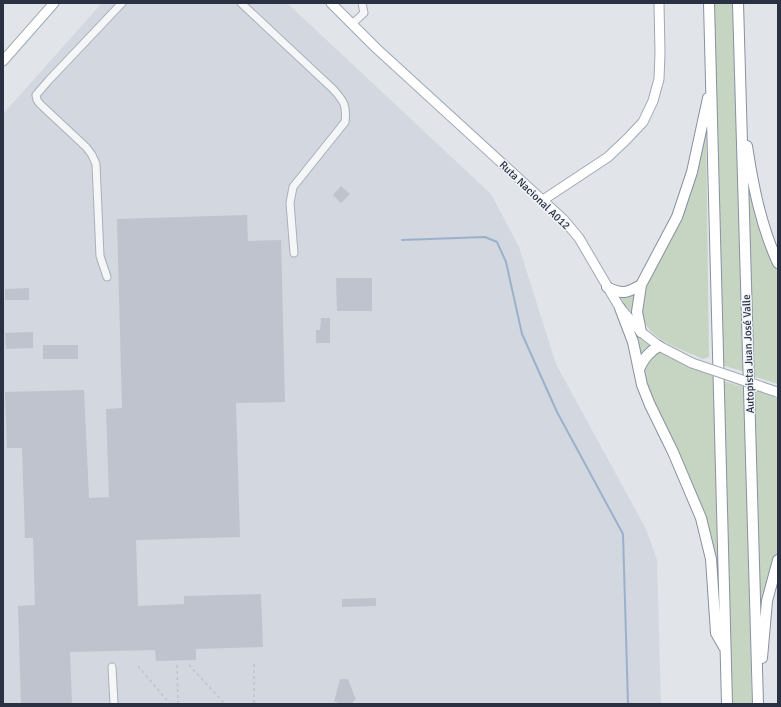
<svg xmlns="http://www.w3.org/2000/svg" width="781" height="707" font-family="Signika,sans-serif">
	<rect width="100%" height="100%" fill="#e1e5ea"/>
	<path fill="#d3d7df" d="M102,3h185l204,191 28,53 37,117 90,165 11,31 4,144h-658v-590z"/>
	<path fill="#c6d4c2" d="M713,3h21l11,369 -23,-7z
		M706,133l3,224 -6,2c-21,-10 -55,-18 -61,-44 -1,-8 1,-17 3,-25z
		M749,176l26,86 3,7v115l-25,-8 -4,-154z
		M637,292l-5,24 -11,-13 -2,-8 7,2z
		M637,334l14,10 -6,5 -5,7z
		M660,352l33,14 20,7 6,200 -5,-19 -69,-175c-1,-12 3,-22 15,-27z
		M723,381l21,6 8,317h-20z
		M754,389l24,8v156l-5,11 -14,65z"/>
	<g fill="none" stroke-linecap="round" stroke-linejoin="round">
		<path stroke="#9bb1cb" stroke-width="2" d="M402,240l83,-3 12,5 9,20 16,72 35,78 66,122 5,170"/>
	</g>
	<path fill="#bec3cd" d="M341,186l9,8 -9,9 -8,-8z
		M247,215l1,26 33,-1 4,162 -49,1 4,134 -104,3 2,66 46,-2v-8l77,-2 2,53 -67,2v11l-40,1 -1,-11 -85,2 2,52h-51l-3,-98 17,-1 -2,-67h-8l-3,-90h-15l-2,-56 79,-2 5,108 20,-1 -3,-88 16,-1 -5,-189z
		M336,278h36v33h-35z
		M29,288v12h-24v-11z
		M321,318h9v25h-14v-13h4z
		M33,332v16l-27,1 -1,-16z
		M43,345h35v14h-35z
		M376,598v8l-34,1v-8z
		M340,679h8l8,21 -3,1v3h-16v-2h-3z"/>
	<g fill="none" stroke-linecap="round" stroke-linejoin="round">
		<g stroke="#aaafb8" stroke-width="9">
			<path id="minor" d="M241,3l92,86c11,12 14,17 12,33l-52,65 -3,16 4,50
				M352,24l12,-11 -2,-10
				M107,277l-7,-21 -4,-92 -4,-9 -6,-8 -46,-43 -3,-4 -1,-5 13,-15 73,-77
				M112,667l2,37"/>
		</g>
		<g stroke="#a0a8b6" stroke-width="11">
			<path id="major" d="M331,3l45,45 187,171 16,19 41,70 21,24 18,14 33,17
				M3,61l51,-58
				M543,200l65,-43 19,-18 16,-17 10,-21 6,-22 1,-26 -1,-50"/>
		</g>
		<g stroke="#8891a1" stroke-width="12">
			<path id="highway" d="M709,3l18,701
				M738,3l20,701
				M747,146c6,40 14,80 31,117
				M607,287c15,8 20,6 34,-2
				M620,308l13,34 9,43 8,20 23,47 28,66 10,41 5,74 8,14
				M641,332l-4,-20 4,-27 36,-68 15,-45 16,-74
				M639,369c5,-11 10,-17 20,-23
				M762,658l5,-57 11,-41"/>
		</g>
		<path stroke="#bfc3c9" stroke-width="1.5" stroke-dasharray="3 3" stroke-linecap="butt" d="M254,664v40
			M177,665l1,39
			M189,665l36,39
			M138,666l32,38"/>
		<use href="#minor" stroke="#f4f6f8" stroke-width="7"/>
		<use href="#major" stroke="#fff" stroke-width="9"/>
		<use href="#highway" stroke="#fff" stroke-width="10"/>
		<g stroke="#a0a8b6" stroke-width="11" stroke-linecap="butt">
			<path id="major-bridge" d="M692,363l85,29"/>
		</g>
		<use href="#major-bridge" stroke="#fff" stroke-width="9"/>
	</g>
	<g text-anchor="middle" stroke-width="3" stroke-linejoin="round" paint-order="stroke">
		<g font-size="11" fill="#293143" stroke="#f1f4f8">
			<text transform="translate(535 195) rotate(44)" y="4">Ruta Nacional A012</text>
			<text transform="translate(748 354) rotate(-92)" y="4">Autopista Juan José Valle</text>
		</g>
	</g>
	<rect width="781" height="707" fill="none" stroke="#293143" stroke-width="8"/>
</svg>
